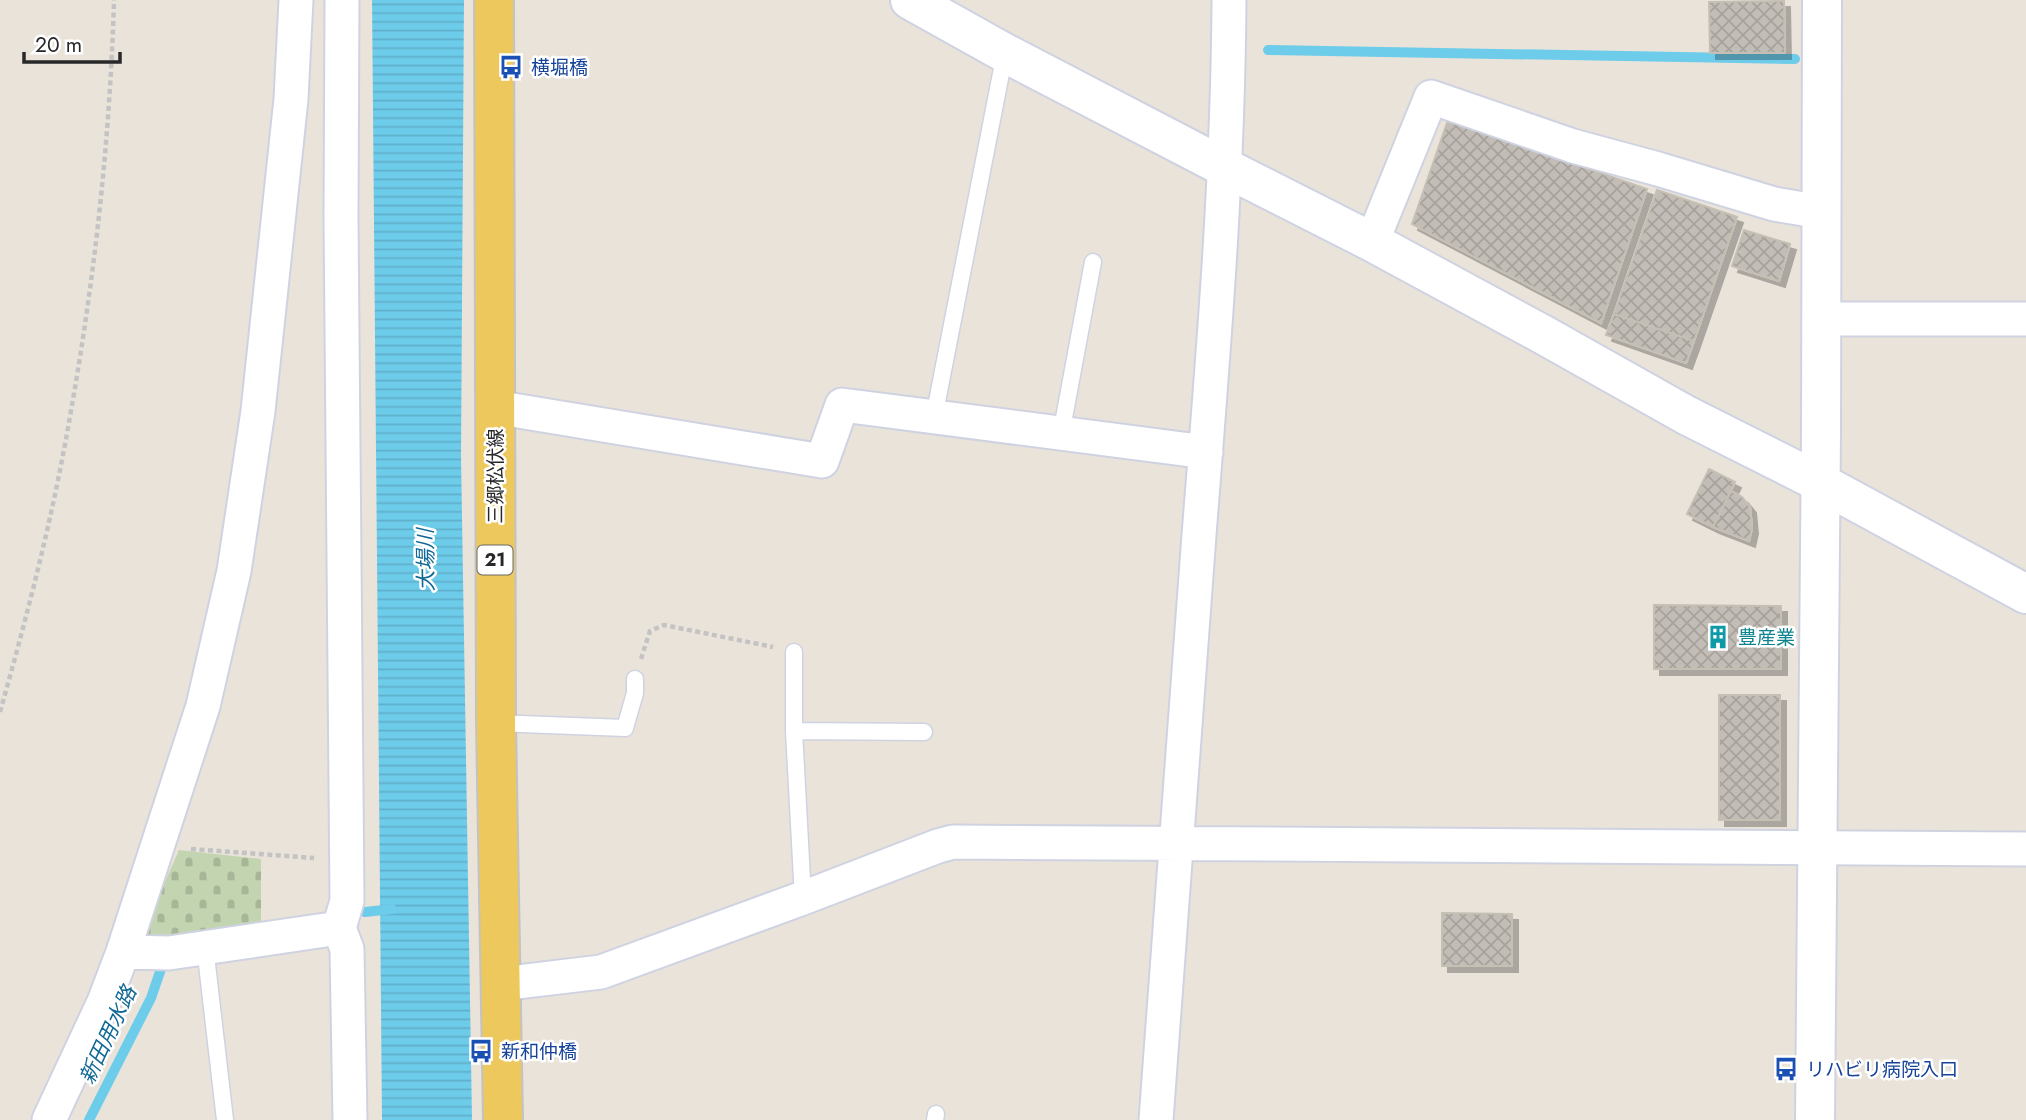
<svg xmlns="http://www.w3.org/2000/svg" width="2026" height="1120" font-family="Jost,'Noto Sans JP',sans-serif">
	<defs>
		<pattern id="cemetery-stones" width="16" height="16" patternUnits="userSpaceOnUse" patternTransform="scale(1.75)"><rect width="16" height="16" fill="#c3d4b1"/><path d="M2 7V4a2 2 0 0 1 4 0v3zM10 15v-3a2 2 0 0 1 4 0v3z" fill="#a8b698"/></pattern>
		<pattern id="water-rules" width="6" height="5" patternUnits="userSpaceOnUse" patternTransform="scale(1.75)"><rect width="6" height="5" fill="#6ecceb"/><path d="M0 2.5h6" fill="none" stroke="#5fafca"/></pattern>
		<pattern id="building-cross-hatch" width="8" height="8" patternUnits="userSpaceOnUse" patternTransform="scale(1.75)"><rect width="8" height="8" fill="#c2bdb6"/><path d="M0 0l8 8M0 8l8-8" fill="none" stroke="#a7a29c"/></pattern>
		<filter id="shadow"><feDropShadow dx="6" dy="6" stdDeviation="0" flood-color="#0004"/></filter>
	</defs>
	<rect width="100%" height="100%" fill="#eae3da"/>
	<path fill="url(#cemetery-stones)" d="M179,850l82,9v63l-90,15 -31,1z"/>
	<path fill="url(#water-rules)" d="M372,0h92l-3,456 11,664h-90z"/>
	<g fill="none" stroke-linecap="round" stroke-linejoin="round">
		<path stroke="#6ecceb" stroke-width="10" d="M1268,50l527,9
			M365,912l27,-3
			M89,1120l62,-122 11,-32"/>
	</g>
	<path fill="url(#building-cross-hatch)" stroke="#c5bfb4" stroke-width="2" filter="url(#shadow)" d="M1784,1l1,52h-75l-1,-51z
		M1448,120l199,69 -46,134 -189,-99z
		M1657,190l80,27 -43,124 -80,-27z
		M1744,230l46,14 -11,37 -47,-15z
		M1614,314l80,27 -8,22 -80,-28z
		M1709,469l26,13 -22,45 -26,-13z
		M1731,491l11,6 8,10 2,21 -3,13 -36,-14z
		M1654,605l127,1v63h-127z
		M1719,695h61v125h-61z
		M1442,913l70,1v52h-70z"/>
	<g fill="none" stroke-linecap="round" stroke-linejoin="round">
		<g stroke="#cfd3e1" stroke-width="19">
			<path id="service" d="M934,417l71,-364
				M1061,434l32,-172
				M794,652v79l9,167
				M496,723l129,5 10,-35v-14
				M794,731l130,1
				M205,947l20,173
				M935,1120l1,-6"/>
		</g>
		<g stroke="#cfd3e1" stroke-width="37">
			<path id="minor" d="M342,0l-1,217 6,684 -8,27 8,21 3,171
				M1372,242l59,-145 142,49 85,23 116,35 48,8
				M1822,319h204
				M494,407l328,54 20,-56 364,47
				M123,952l46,1 170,-25
				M500,984l101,-12 202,-74 135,-52 15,-4 1073,7
				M49,1120l55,-118 19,-50 80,-246 31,-135 24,-160 33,-312 5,-99
				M1156,1120c14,-195 28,-390 43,-585 14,-178 29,-356 30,-535"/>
		</g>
		<g stroke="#cfd3e1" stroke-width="42">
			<path id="tertiary" d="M910,0l95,53 219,114 148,75 170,92 144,81 135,68 205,111
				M1815,1120l6,-688 1,-432"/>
		</g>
		<g stroke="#c3c3c3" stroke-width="42">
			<path id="primary" d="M494,0l2,723 7,397"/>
		</g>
		<path stroke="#c3c3c3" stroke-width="4.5" stroke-dasharray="5 3.5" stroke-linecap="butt" d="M641,659l9,-28 14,-6 109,22
			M0,712c27,-96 52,-192 69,-290 25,-139 41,-281 45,-422
			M191,849l123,9"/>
		<use href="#service" stroke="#fff" stroke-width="16"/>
		<use href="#minor" stroke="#fff" stroke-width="33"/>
		<use href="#tertiary" stroke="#fff" stroke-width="38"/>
		<use href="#primary" stroke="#edc85c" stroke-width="38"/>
	</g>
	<defs>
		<g id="bus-bare" transform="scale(1.89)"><path d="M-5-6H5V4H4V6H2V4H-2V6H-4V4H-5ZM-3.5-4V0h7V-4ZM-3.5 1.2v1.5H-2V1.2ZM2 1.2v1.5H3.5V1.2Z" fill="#1a4fb4" stroke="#fff" stroke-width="2.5" paint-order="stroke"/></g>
		<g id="building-bare" transform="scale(1.89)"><path d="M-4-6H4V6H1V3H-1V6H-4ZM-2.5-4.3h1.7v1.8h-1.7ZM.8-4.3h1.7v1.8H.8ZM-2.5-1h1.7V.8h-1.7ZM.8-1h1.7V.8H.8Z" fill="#0f9aa8" stroke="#fff" stroke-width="2.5" paint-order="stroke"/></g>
	</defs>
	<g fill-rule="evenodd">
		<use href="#bus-bare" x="511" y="67"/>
		<use href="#building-bare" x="1718" y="637"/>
		<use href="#bus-bare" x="481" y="1051"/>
		<use href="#bus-bare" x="1786" y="1069"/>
	</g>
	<g text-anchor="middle" stroke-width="5" stroke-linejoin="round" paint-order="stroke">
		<rect fill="#fff" stroke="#686868" stroke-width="2" x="477.5" y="545.5" width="35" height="29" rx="5"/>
		<g font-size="18" font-weight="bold" fill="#282828">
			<text x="495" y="566">21</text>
		</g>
		<g font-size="19" fill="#164399" stroke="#fff" text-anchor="start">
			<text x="531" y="74">横堀橋</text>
			<text x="501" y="1058">新和仲橋</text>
			<text x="1806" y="1076">リハビリ病院入口</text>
		</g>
		<g font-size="19" fill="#282828" stroke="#fff">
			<text transform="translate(495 476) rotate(-90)" y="7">三郷松伏線</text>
		</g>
		<g font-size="19" fill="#0d838f" stroke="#fff" text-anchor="start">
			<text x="1738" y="644">豊産業</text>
		</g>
		<g font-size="21" font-style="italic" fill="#106994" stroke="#fff">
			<text transform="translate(426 560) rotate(-91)" y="7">大場川</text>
			<text transform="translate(108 1035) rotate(-65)" y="7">新田用水路</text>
		</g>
	</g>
	<path d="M24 52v10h96v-10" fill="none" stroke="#282828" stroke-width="3.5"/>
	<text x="35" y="52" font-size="21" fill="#282828" stroke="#ffffff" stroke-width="5" paint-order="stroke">20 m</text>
</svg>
